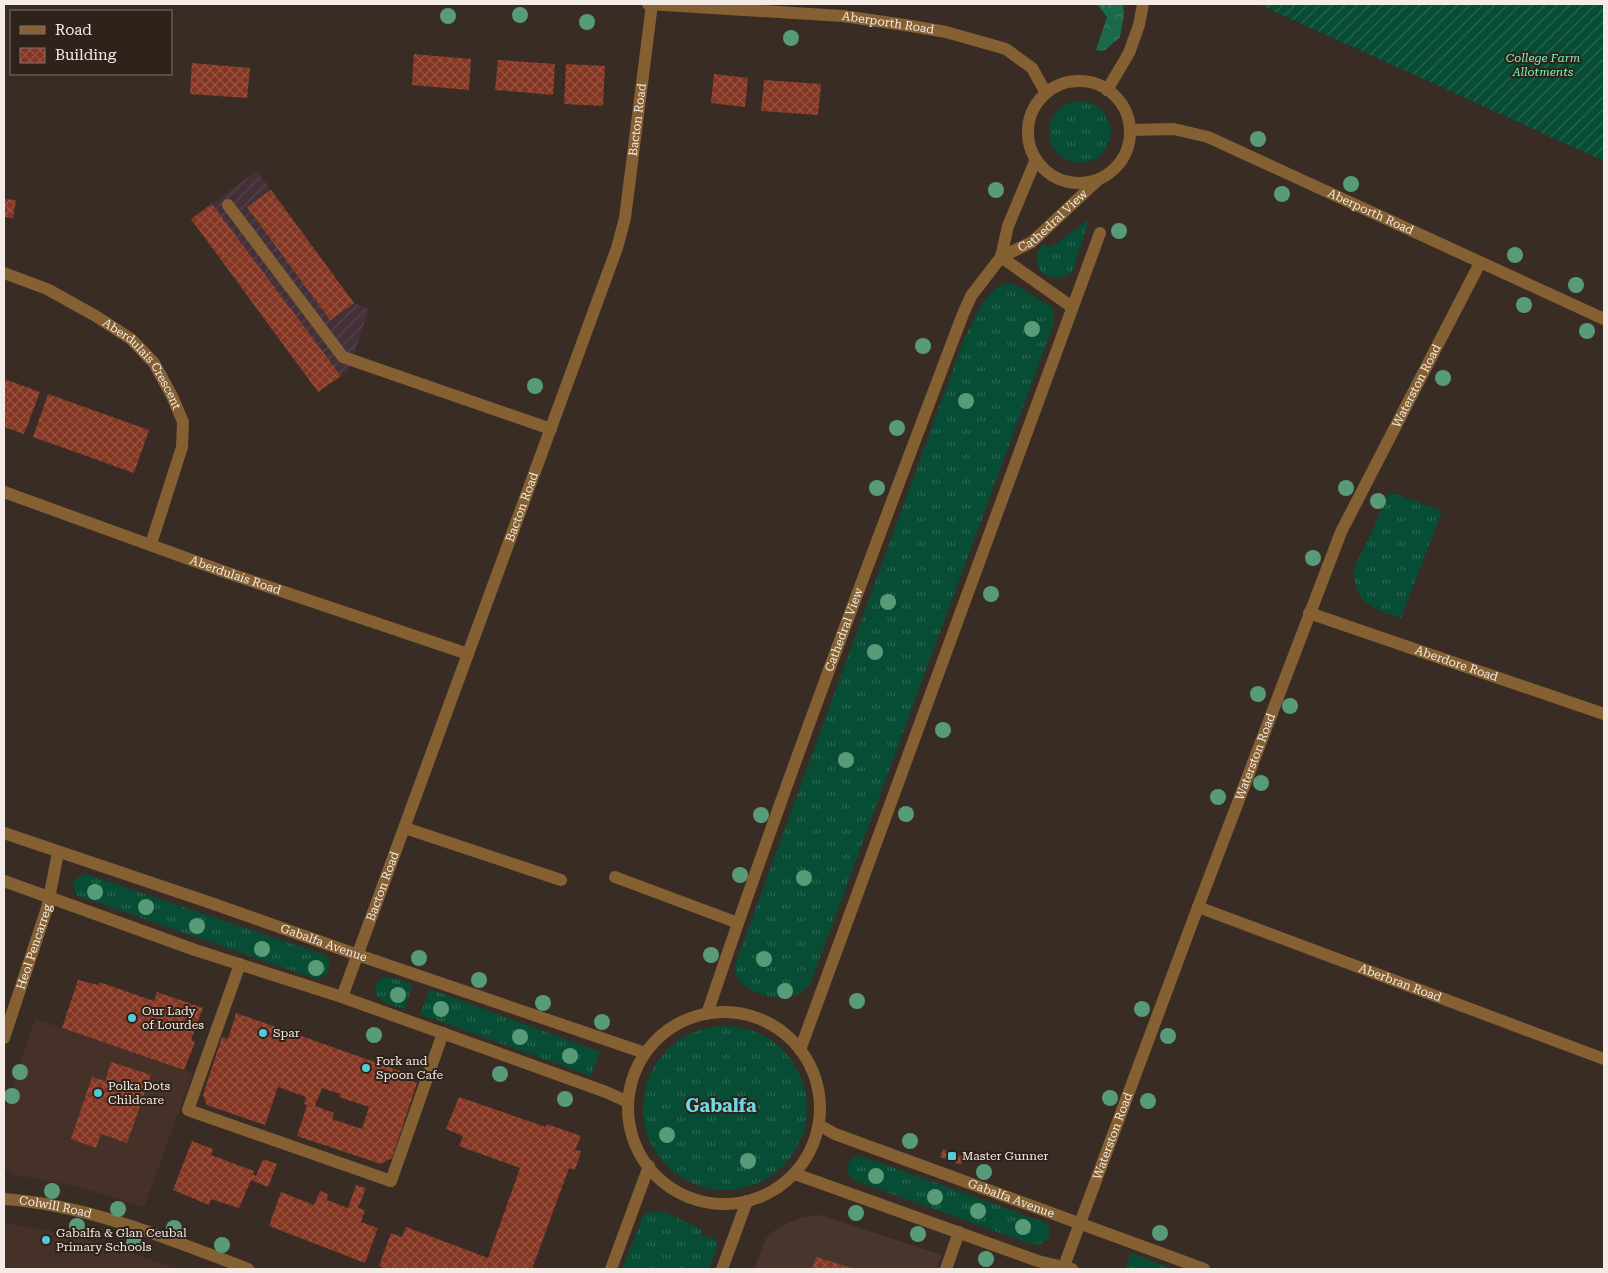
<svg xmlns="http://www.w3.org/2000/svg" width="1608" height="1273" font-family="'Roboto Serif',serif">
	<defs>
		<pattern id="industrial-furrows" width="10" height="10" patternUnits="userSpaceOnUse" patternTransform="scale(1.25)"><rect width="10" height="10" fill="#433038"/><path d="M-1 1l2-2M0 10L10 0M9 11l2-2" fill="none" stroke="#56444b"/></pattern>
		<pattern id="grass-tufts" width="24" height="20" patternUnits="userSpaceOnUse" patternTransform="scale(1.25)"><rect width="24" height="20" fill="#074c34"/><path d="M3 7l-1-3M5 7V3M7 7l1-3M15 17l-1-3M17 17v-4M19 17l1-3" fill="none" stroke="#2c6651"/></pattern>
		<pattern id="forest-crowns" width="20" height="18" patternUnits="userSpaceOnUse" patternTransform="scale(1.25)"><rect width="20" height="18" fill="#1a694b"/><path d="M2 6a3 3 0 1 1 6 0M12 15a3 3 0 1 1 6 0" fill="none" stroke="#3c7f65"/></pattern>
		<pattern id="garden-furrows" width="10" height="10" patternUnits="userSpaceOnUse" patternTransform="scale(1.25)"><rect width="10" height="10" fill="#074c34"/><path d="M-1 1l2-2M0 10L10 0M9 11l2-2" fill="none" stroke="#2c6651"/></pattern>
		<pattern id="building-cross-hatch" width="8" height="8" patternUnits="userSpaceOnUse" patternTransform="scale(1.25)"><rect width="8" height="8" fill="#843622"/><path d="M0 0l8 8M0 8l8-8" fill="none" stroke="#965342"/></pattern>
	</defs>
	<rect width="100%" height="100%" fill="#392c25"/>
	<path fill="#48362d" d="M820,1215l122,40 -5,14h-183l11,-29 9,-9 14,-8 15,-6z"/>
	<path fill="url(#industrial-furrows)" d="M257,171l97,132 15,6 -20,61 -31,22 -127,-173z"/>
	<path fill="#453127" d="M35,1019l158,54 -49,134 -65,-20 -67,-13 -8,-6v-54z
		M4,1223l54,9 59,16 61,21h-174z"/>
	<path fill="url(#grass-tufts)" d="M1049 132a31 31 0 1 1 62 0a31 31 0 1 1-62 0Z
		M1089,219l-16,52c-22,18 -48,-4 -31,-26l9,2z
		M1007,283l7,1 37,22 3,6v11l-244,662c-6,5 -12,10 -20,12 -18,4 -53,-6 -55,-28 -1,-2 0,-5 1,-7l228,-623c9,-17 23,-53 43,-56z
		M1390,492l52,19 -41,107c-29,-10 -47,-14 -47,-49z
		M86,874l239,81c6,6 5,12 2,19l-11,5 -240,-84 -3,-9 2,-7z
		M383,977h7l23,8 -9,24c-10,-4 -33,-7 -28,-23 1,-5 3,-6 7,-9z
		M430,989l170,63 -9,24 -171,-62z
		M643 1108a82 82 0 1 1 164 0a82 82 0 1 1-164 0Z
		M857,1156l7,1 180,65 4,3c5,12 -2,19 -14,20l-181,-65c-9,-8 -7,-19 4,-24z
		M662,1211l40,18v6l14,4 2,5 -9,25h-87l21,-53 6,-4z
		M1131,1253l42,16h-48z"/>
	<path fill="url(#forest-crowns)" d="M1097,4h26l1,10 -4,23 -15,13 -5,1 -4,-1 11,-33z"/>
	<path fill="url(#garden-furrows)" d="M1258,4h346v157z"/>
	<path fill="url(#building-cross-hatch)" fill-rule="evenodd" d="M414,54l57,5 -2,31 -57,-5z
		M498,60l57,4 -2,31 -58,-5z
		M192,63l58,5 -3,30 -57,-4z
		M566,64l39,2 -2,40 -39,-2z
		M714,74l34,4 -3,29 -34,-4z
		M764,80l57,4 -3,31 -57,-4z
		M271,190l83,113 -24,17 -83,-113z
		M4,199l12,1 -3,18 -9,-1z
		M212,204l129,172 -23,16 -127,-173z
		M4,379l36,13 -16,42 -20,-7z
		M48,394l101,36 -15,43 -101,-36z
		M78,980l20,5 1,-3 55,19 3,-9 46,16 -12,32 4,2 -11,28 -122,-42z
		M236,1013l178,63 -1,5 4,2 -25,75 -11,6 -84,-28 10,-31 -3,-1 2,-7 -28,-10 -13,38 -58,-20 -4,-10 19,-58 6,2zM322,1088l18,6 -1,3 30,10 -7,22 -30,-10 2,-6 -19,-7z
		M111,1062l40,13 -24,68 -26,-9 -5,14 -25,-9 21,-62 13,4z
		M459,1097l87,30 1,-3 34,12 -6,14 6,1 -6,19 -6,-2 -37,101h-146l-7,-3 12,-33 11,4 4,-10 82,31 32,-90 -61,-22 4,-10 -17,-7z
		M192,1141l21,8 -2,6 43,16 -1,3 3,2 7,-17 14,5 -9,23 -17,-7 -12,28 -28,-9 -2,6 -36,-15z
		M943,1149l21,8 -3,8 -21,-8z
		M356,1185l10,3 -8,20 7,2 -4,12 17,6 -13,35 -96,-37 12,-34 33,13 6,-14 8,3 -1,6 21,8z
		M816,1257l39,12h-43z"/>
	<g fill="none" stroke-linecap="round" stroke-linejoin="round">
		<g stroke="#846032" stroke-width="12">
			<path id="s1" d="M648,4l195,12 62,9 41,7 60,17 26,19 14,25"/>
			<circle cx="1079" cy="132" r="51"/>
			<path d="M1107,90l22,-37 10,-28 4,-21"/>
			<path id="s2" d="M1130,130l44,-1 34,8 396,182"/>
			<path d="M228,205l115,152 208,72"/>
			<path d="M1001,257l7,-31 28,-67"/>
			<path d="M1001,257l71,50"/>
			<path id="s3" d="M4,273l43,16 47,26 37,24 23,24 18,33 11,26 -1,25 -31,97"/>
			<path id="s4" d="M4,492l218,79 246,83"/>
			<path id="s5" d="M1309,613l295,101"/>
			<path d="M405,828l156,52"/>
			<path id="s6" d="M4,833l207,70 147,52 284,97"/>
			<path d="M615,877l123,46"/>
			<path d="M4,881l191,69 147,47 264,95 20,9"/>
			<path id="s7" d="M1198,907l406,152"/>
			<path d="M240,964l-52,146 203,71 52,-148"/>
			<path id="s8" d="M342,997l275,-749 8,-30 27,-214"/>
			<circle cx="724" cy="1108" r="96"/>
			<path id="s9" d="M707,1014c79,-235 168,-468 256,-700l8,-18 30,-39 31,-15 67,-63"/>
			<path id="s10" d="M4,1038l43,-130 11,-55"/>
			<path d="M800,1050l300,-817"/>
			<path id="s11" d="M819,1125l16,9 369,135"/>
			<path d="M798,1175l240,86 34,8"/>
			<path id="s12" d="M4,1199c85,6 165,40 244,70"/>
			<path id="s13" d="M1064,1266l134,-359 143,-375 139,-269"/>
			<path d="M611,1269l38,-103"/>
			<path d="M722,1269l25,-68"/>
			<path d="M946,1269l13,-37"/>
		</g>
	</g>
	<g fill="#589b79">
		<circle cx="520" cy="15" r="8"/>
		<circle cx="448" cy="16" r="8"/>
		<circle cx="587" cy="22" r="8"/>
		<circle cx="791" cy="38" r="8"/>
		<circle cx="1258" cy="139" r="8"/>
		<circle cx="1351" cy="184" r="8"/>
		<circle cx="996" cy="190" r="8"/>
		<circle cx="1282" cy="194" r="8"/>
		<circle cx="1119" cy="231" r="8"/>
		<circle cx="1515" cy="255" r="8"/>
		<circle cx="1576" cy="285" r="8"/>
		<circle cx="1524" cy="305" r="8"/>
		<circle cx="1032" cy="329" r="8"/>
		<circle cx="1587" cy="331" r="8"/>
		<circle cx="923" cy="346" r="8"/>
		<circle cx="1443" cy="378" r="8"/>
		<circle cx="535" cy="386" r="8"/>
		<circle cx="966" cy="401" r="8"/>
		<circle cx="897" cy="428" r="8"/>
		<circle cx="877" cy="488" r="8"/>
		<circle cx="1346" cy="488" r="8"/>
		<circle cx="1378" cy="501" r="8"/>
		<circle cx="1313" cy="558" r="8"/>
		<circle cx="991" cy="594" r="8"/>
		<circle cx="888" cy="602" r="8"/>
		<circle cx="875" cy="652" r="8"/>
		<circle cx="1258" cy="694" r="8"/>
		<circle cx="1290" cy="706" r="8"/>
		<circle cx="943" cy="730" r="8"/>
		<circle cx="846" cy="760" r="8"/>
		<circle cx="1261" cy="783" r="8"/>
		<circle cx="1218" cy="797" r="8"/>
		<circle cx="906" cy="814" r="8"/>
		<circle cx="761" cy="815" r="8"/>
		<circle cx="740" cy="875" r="8"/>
		<circle cx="804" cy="878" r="8"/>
		<circle cx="95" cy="892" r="8"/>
		<circle cx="146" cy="907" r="8"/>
		<circle cx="197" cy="926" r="8"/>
		<circle cx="262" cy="949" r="8"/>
		<circle cx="711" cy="955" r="8"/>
		<circle cx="419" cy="958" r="8"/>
		<circle cx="764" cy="959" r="8"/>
		<circle cx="316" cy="968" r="8"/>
		<circle cx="479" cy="980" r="8"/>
		<circle cx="785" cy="991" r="8"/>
		<circle cx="398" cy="995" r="8"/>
		<circle cx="857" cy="1001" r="8"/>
		<circle cx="543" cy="1003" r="8"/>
		<circle cx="441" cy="1009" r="8"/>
		<circle cx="1142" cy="1009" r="8"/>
		<circle cx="602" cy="1022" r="8"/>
		<circle cx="374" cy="1035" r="8"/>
		<circle cx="1168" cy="1036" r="8"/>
		<circle cx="520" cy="1037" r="8"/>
		<circle cx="570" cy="1056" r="8"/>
		<circle cx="20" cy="1072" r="8"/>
		<circle cx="500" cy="1074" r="8"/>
		<circle cx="12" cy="1096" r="8"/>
		<circle cx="1110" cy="1098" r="8"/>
		<circle cx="565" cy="1099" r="8"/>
		<circle cx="1148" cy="1101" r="8"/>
		<circle cx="667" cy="1135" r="8"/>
		<circle cx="910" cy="1141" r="8"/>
		<circle cx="748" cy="1161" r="8"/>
		<circle cx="984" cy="1172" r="8"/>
		<circle cx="876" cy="1176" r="8"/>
		<circle cx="52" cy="1191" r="8"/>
		<circle cx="935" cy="1197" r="8"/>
		<circle cx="118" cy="1209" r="8"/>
		<circle cx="978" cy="1211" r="8"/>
		<circle cx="856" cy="1213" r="8"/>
		<circle cx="77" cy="1226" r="8"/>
		<circle cx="1023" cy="1227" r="8"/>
		<circle cx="174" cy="1228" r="8"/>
		<circle cx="1160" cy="1233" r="8"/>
		<circle cx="918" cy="1234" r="8"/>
		<circle cx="134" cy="1243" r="8"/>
		<circle cx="222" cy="1245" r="8"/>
		<circle cx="986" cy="1259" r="8"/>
	</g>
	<g fill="#52cbd7" stroke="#2f221b" stroke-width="2">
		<circle cx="132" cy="1018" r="5"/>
		<circle cx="263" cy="1033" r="5"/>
		<circle cx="366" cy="1068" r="5"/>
		<circle cx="98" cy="1093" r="5"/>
		<rect x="947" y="1151" width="10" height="10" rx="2.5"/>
		<circle cx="46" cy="1240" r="5"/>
	</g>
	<g text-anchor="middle" stroke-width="4" stroke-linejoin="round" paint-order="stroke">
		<g font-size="12" fill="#f4ebe6" stroke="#2f221b">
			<text dy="4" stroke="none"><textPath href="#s1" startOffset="241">Aberporth Road</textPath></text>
			<text dy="4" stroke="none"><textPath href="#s8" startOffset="928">Bacton Road</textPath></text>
			<text dy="4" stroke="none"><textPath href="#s2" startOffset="258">Aberporth Road</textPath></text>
			<text dy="4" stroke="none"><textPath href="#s9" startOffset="878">Cathedral View</textPath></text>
			<text dy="4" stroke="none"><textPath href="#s3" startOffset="170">Aberdulais Crescent</textPath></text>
			<text dy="4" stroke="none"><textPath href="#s13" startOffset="949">Waterston Road</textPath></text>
			<text dy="4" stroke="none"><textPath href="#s8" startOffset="522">Bacton Road</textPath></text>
			<text dy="4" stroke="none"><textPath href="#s4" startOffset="246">Aberdulais Road</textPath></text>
			<text dy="4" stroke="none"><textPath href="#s9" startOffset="408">Cathedral View</textPath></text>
			<text dy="4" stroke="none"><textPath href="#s5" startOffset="156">Aberdore Road</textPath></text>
			<text dy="4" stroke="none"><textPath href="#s13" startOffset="544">Waterston Road</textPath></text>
			<text dy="4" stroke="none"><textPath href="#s8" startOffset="118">Bacton Road</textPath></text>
			<text dy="4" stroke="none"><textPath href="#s6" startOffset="338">Gabalfa Avenue</textPath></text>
			<text dy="4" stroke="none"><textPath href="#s10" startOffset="96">Heol Pencarreg</textPath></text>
			<text dy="4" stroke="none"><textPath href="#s7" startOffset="216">Aberbran Road</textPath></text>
			<text dy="4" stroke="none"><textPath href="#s13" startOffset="139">Waterston Road</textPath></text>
			<text dy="4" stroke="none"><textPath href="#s11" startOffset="206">Gabalfa Avenue</textPath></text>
			<text dy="4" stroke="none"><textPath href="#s12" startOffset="52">Colwill Road</textPath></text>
		</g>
		<g font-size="12" font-style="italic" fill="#72f6be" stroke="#2f221b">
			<text x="1543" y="62">College Farm<tspan x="1543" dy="14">Allotments</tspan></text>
		</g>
		<g font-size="12" fill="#f4ebe6" stroke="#2f221b" text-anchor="start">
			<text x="142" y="1015">Our Lady<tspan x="142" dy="14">of Lourdes</tspan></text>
			<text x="273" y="1037">Spar</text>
			<text x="376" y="1065">Fork and<tspan x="376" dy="14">Spoon Cafe</tspan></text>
			<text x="108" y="1090">Polka Dots<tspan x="108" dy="14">Childcare</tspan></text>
			<text x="962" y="1160">Master Gunner</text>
			<text x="56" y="1237">Gabalfa &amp; Glan Ceubal<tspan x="56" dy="14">Primary Schools</tspan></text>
		</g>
		<g font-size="18" font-weight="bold" fill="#6fdae5" stroke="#2f221b">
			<text x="721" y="1112">Gabalfa</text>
		</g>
	</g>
	<rect width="1608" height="1273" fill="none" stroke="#f4ebe6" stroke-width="10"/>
	<rect x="10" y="10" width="162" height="65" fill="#2f221b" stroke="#7e726c"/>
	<rect x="20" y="26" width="25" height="8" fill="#846032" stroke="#7e726c"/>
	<text x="55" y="35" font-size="15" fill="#f4ebe6">Road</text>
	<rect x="20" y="48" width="25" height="15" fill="url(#building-cross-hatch)" stroke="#7e726c"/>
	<text x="55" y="60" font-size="15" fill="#f4ebe6">Building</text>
</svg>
